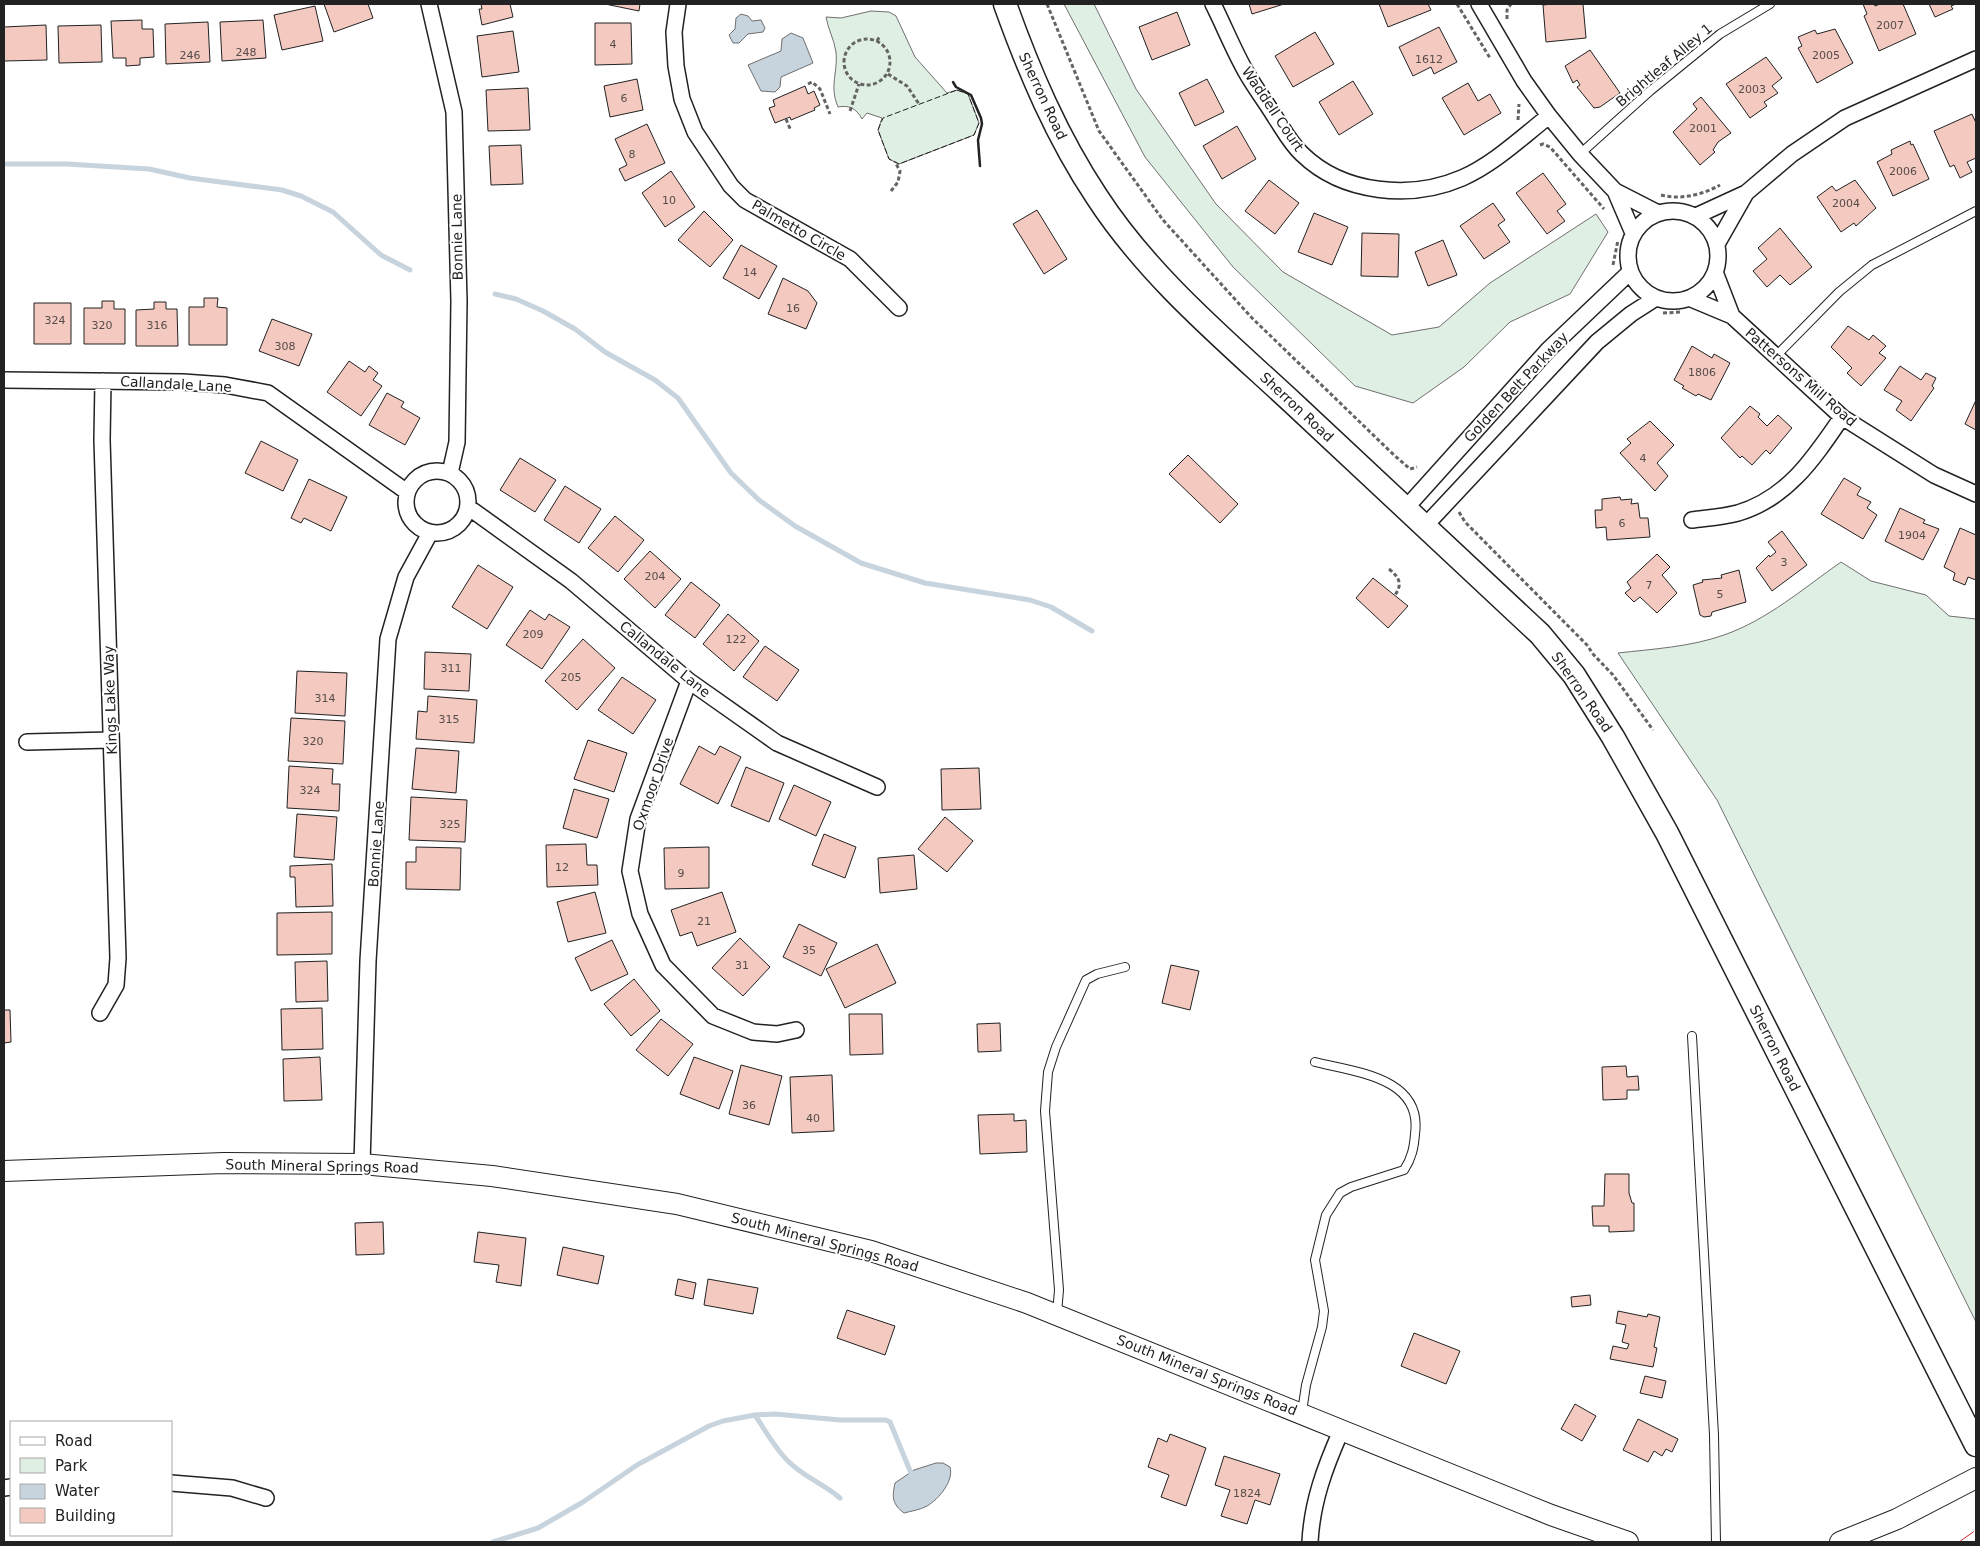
<svg xmlns="http://www.w3.org/2000/svg" width="1980" height="1546" font-family="'DejaVu Sans',sans-serif">
	<rect width="100%" height="100%" fill="#fff"/>
	<path fill="#e0efe3" stroke="#6f6f6f" d="M1064,4h30l42,85 80,115 67,68 109,63 47,-8 51,-44 106,-69 12,18 -38,62 -60,28 -46,45 -51,36 -58,-17 -122,-119 -88,-110z
		M871,11l18,1 7,4 19,41 32,36 10,-3 11,4 11,29 -5,12 -75,29 -10,-5 -11,-29 4,-12 -15,-5 -5,6c-6,-11 -13,-14 -24,-12 -9,-21 0,-34 -2,-55 -2,-13 -8,-23 -10,-35l15,1z
		M1841,562l30,19 55,14 23,21 27,3v703l-259,-522 -99,-147c35,-4 72,-6 106,-18 43,-15 80,-47 117,-73z"/>
	<path fill="#c7d3dd" stroke="#6f6f6f" d="M741,14l7,2 4,5 9,-1 4,8 -2,4 -15,2 -9,9h-6l-4,-8 6,-6 1,-11z
		M791,33l12,5 10,25 -32,14 -1,10 -5,5 -14,-1 -13,-26 33,-14 1,-12z
		M936,1463h7l7,4c4,14 -11,32 -23,39 -7,4 -16,5 -23,7 -12,-9 -12,-16 -9,-30l19,-13z"/>
	<g fill="none" stroke-linecap="round" stroke-linejoin="round">
		<path stroke="#c7d3dd" stroke-width="5" d="M4,164h63l82,5 41,9 92,12 19,6 32,16 48,43 29,15
			M495,294l21,5 27,12 32,18 30,23 50,28 23,18 53,75 28,27 36,26 66,37 64,20 105,17 21,7 41,24
			M755,1415c10,15 21,35 34,47 15,15 35,22 51,36
			M493,1542l45,-14 45,-26 54,-37 72,-39 14,-5 32,-6 20,-1 65,6h46l4,2 23,56"/>
	</g>
	<path fill="#f3c9c0" stroke="#222" d="M324,4h44l5,14 -39,14z
		M481,4h29l3,13 -31,8 -3,-16h3z
		M605,4h35l-1,7z
		M1249,4h35l-32,10z
		M1379,4h49l3,6 -43,17z
		M1552,4h31l3,34 -40,4 -3,-37z
		M1863,4h11l1,2 5,-2h23l13,30 -37,17 -15,-35 3,-2z
		M1929,4h27l-5,2 2,3 -18,8z
		M315,6l8,35 -41,9 -8,-35z
		M1177,12l13,33 -38,15 -13,-33z
		M142,20v9h11l1,28 -14,1v7l-14,1v-8h-13l-2,-37z
		M263,20l3,38 -44,3 -2,-39z
		M208,22l2,40 -44,2 -1,-40z
		M595,23h36l1,41 -37,1z
		M46,25l1,35 -43,1v-34z
		M101,25l1,37 -43,1 -1,-37z
		M1439,27l18,35 -23,12 -3,-7 -18,9 -14,-29z
		M1835,29l18,34 -36,20 -19,-35 4,-2 -4,-9 17,-7 2,4z
		M513,31l6,41 -37,5 -5,-41z
		M1315,32l19,32 -41,23 -18,-31z
		M1590,50l30,43 -20,14 -6,1 -17,-21 3,-2 -3,-5 -4,3 -8,-17z
		M1766,57l16,21 -10,8 6,7 -14,9 3,4 -17,12 -24,-34z
		M637,79l6,31 -33,7 -6,-31z
		M1207,79l17,33 -29,14 -16,-33z
		M1353,81l20,33 -34,21 -20,-33z
		M1468,83l10,18 12,-7 11,19 -37,22 -22,-37z
		M805,86l3,8 6,-3 6,14 -6,3 1,2 -24,10 -1,-3 -15,6 -6,-15 6,-2 -2,-6z
		M528,88l2,42 -42,1 -2,-41z
		M1701,97l30,36 -13,9 -5,8 2,2 -15,13 -27,-33 24,-23 -4,-5z
		M1972,114l4,9v35l-9,4 5,10 -12,6 -6,-13 -4,2 -16,-36z
		M647,124l18,39 -40,18 -6,-12 8,-4 -12,-26z
		M1237,126l19,33 -34,20 -19,-33z
		M1910,141l1,4 2,-1 16,35 -36,17 -16,-34 15,-8 -1,-4z
		M521,145l2,39 -32,1 -2,-39z
		M671,171l24,36 -30,20 -23,-34z
		M1543,173l23,31 -9,7 8,10 -18,13 -31,-41z
		M1269,180l30,23 -24,31 -30,-23z
		M1855,180l21,28 -20,18 -2,-3 -13,9 -24,-35 15,-11 4,5z
		M1493,203l12,17 -7,5 12,17 -26,17 -24,-33z
		M1037,210l30,49 -23,15 -31,-50z
		M704,211l29,29 -23,27 -32,-27z
		M1314,213l34,14 -16,38 -34,-13z
		M1780,228l32,39 -22,18 -10,-10 -13,12 -14,-16 14,-12 -9,-11z
		M1362,233l37,1 -1,43 -37,-1z
		M1443,240l14,35 -29,11 -13,-34z
		M741,245l36,21 -18,33 -36,-21z
		M783,278l25,13 9,12 -11,26 -38,-15z
		M204,298h14l-1,9 10,1v37h-38v-38h15z
		M102,301h12v8h11v35h-41v-36h18z
		M154,302h12v7h11l1,37h-42v-36l18,-1z
		M34,303h37v41h-37z
		M272,319l40,15 -13,32 -40,-15z
		M1848,326l21,14 4,-5 13,11 -7,7 7,5 -25,28 -14,-13 5,-5 -21,-21z
		M1692,346l20,12 2,-4 16,9 -19,37 -13,-6 -2,2 -14,-8 2,-2 -10,-6z
		M349,361l16,11 4,-6 9,7 -5,7 9,6 -21,30 -34,-24z
		M1900,366l21,14 5,-7 10,5 -4,8 2,2 -23,33 -15,-11 6,-9 -18,-11z
		M387,393l17,9 -3,5 19,11 -15,27 -36,-20z
		M1976,400v34v-4l-11,-6z
		M1750,406l10,8 -2,3 9,9 11,-11 14,13 -22,26 -4,-4 -14,15 -10,-9 -2,2 -19,-20z
		M1650,421l24,24 -17,18 11,13 -13,15 -35,-38 11,-10 -4,-4z
		M261,441l37,19 -15,31 -38,-18z
		M1188,455l50,49 -18,19 -51,-49z
		M520,458l36,22 -21,32 -35,-22z
		M1844,478l17,10 -4,7 14,7 -4,6 10,7 -14,24 -42,-25z
		M309,479l38,18 -16,34 -27,-13 -3,5 -10,-5z
		M565,486l36,23 -22,34 -35,-23z
		M1620,497l1,3 11,-1 -1,5 7,-1 2,15h8l2,19 -43,3 -1,-13 -10,1 -1,-18h7v-11z
		M1900,508l25,12 -2,3 16,6 -16,31 -38,-19z
		M615,516l29,24 -26,32 -30,-24z
		M1960,528l16,7v45l-8,-3 -3,8 -12,-5 2,-7 -11,-6z
		M1782,531l25,34 -35,26 -16,-23 13,-13 1,2 6,-5 -8,-10z
		M650,551l31,28 -26,29 -31,-29z
		M1657,554l13,13 -8,8 15,18 -20,20 -17,-16 -6,5 -9,-9 6,-5 -4,-6z
		M478,565l35,22 -26,42 -35,-22z
		M1739,570l7,32 -34,10 -1,4 -7,1 -4,-2 -7,-30 10,-3 -1,-2 20,-2 -1,-3z
		M1373,578l35,28 -20,22 -32,-30z
		M691,582l29,23 -25,33 -30,-23z
		M530,610l15,10 4,-6 21,13 -28,42 -36,-24z
		M728,614l31,27 -25,30 -31,-27z
		M583,639l32,29 -38,42 -32,-29z
		M765,646l34,24 -22,31 -34,-24z
		M425,652l46,2 -2,37 -45,-2z
		M297,671l50,2 -2,43 -50,-3z
		M622,677l34,23 -23,34 -35,-24z
		M428,696l49,4 -3,43 -58,-4 2,-28 9,1z
		M291,718l54,3 -2,43 -55,-3z
		M588,740l39,13 -13,39 -40,-13z
		M699,746l16,9 5,-9 21,11 -23,47 -38,-20z
		M416,748l43,3 -3,42 -44,-4z
		M289,766l44,3 -1,15h8l-1,27 -52,-3z
		M746,767l38,16 -15,39 -38,-16z
		M979,768l2,41 -39,1 -1,-41z
		M794,785l37,17 -15,34 -37,-17z
		M574,789l35,10 -12,39 -34,-10z
		M411,797l56,3 -2,42 -56,-2z
		M297,814l40,3 -3,43 -40,-3z
		M945,817l28,24 -26,31 -29,-23z
		M824,834l32,13 -11,31 -33,-13z
		M586,844l1,21h10l1,20 -51,2 -1,-42z
		M416,847l45,1 -1,42 -54,-1v-27h10z
		M709,847v41l-44,1 -1,-41z
		M914,855l3,34 -37,4 -2,-35z
		M332,864l1,42 -37,1 -1,-30h-5v-11z
		M595,892l11,41 -38,9 -11,-40z
		M722,892l14,40 -39,14 -5,-14 -12,4 -9,-26z
		M332,912v42l-55,1v-42z
		M799,924l38,19 -16,33 -38,-19z
		M740,938l30,29 -27,29 -31,-28z
		M612,940l16,34 -37,17 -16,-33z
		M877,944l19,39 -51,25 -19,-39z
		M327,961l1,40 -32,1 -1,-40z
		M1171,965l28,6 -9,39 -28,-7z
		M634,979l26,32 -29,25 -27,-32z
		M322,1008l1,41 -41,1 -1,-41z
		M4,1010h6l1,32 -7,1z
		M849,1014h33l1,40 -33,1z
		M661,1019l32,25 -25,32 -32,-26z
		M1000,1023l1,28 -23,1 -1,-28z
		M320,1057l2,43 -38,1 -1,-42z
		M694,1057l39,14 -14,38 -39,-15z
		M741,1065l41,11 -13,49 -40,-11z
		M1626,1066l1,11 11,-1 1,14h-12v9l-24,1 -1,-33z
		M832,1075l2,56 -42,2 -2,-56z
		M1014,1114v7l12,-1 1,32 -47,2 -2,-39z
		M1605,1174h24v19l3,10h2v28l-25,1v-6h-16l-1,-20h12z
		M383,1222l1,32 -28,1 -1,-32z
		M478,1232l48,6 -5,48 -25,-4 3,-17 -25,-3z
		M563,1247l41,9 -6,28 -41,-9z
		M678,1279l18,4 -3,16 -18,-4z
		M708,1279l50,9 -5,26 -49,-9z
		M1590,1295l1,10 -19,2 -1,-10z
		M847,1310l48,16 -10,29 -48,-17z
		M1618,1311l29,6 1,-3 12,3 -6,30 3,1 -4,19 -43,-8 3,-13 14,3 2,-5 -7,-2 4,-17 -10,-2z
		M1414,1333l46,18 -14,33 -45,-18z
		M1645,1376l21,5 -4,17 -22,-5z
		M1575,1404l21,12 -14,25 -21,-12z
		M1638,1419l40,20 -6,13 -6,-3 -4,7 -8,-5 -6,11 -25,-12z
		M1170,1434l36,14 -20,58 -25,-9 8,-22 -21,-8 10,-29 9,4z
		M1224,1456l56,18 -10,31 -15,-5 -8,24 -26,-8 9,-26 -15,-5z"/>
	<g fill="none" stroke-linecap="round" stroke-linejoin="round">
		<g stroke="#222" stroke-width="10">
			<path id="service" d="M1580,154l70,-63 70,-57 50,-30
				M1775,357l64,-65 33,-27 104,-54
				M1692,1036l22,399 2,107
				M1057,1313l2,-23 -14,-179 3,-39 8,-25 30,-67 11,-6 28,-7
				M1302,1412l4,-27 16,-58 2,-16 -9,-51 11,-45 14,-22 11,-6 53,-17c8,-12 10,-23 11,-36 8,-57 -61,-62 -100,-72"/>
		</g>
		<g stroke="#222" stroke-width="18">
			<path id="minor" d="M429,4l25,108 5,189 -2,141 -7,31
				M678,4l-4,28 2,34 6,33 13,33 36,54 14,14 105,59 49,49
				M1213,4c11,22 21,47 33,68 9,16 20,30 29,45 8,12 16,27 27,37 41,40 109,46 160,24 32,-14 60,-41 87,-62
				M1479,4l45,77 25,35 31,38 35,37 43,22
				M1615,191l18,42
				M1628 256a45 45 0 1 1 90 0a45 45 0 1 1-90 0Z
				M1696,216l50,-23 46,-39 53,-36 131,-59
				M1717,244l29,-51
				M1715,272l17,44
				M1689,298l43,18 110,101 92,58 42,19
				M4,380l179,2 42,3 43,8 139,99
				M406 502a31 31 0 1 1 62 0a31 31 0 1 1-62 0Z
				M468,507l103,74 118,100 88,62 100,44
				M1406,508l142,-158 82,-78
				M1692,520c15,-2 31,-3 46,-7 50,-15 76,-55 104,-96
				M1425,526l172,-184 34,-28 25,-16
				M689,681l-51,138 -8,52 10,43 23,51 50,51 40,16 24,2 19,-4
				M27,742l84,-2
				M100,1013l16,-28 2,-27 -16,-518 1,-59
				M362,1164l6,-203 20,-322 18,-62 24,-44
				M171,1483l61,5 34,10
				M4,1488l7,-1
				M1310,1542c2,-40 15,-75 31,-111"/>
		</g>
		<g stroke="#222" stroke-width="22">
			<path id="tertiary" d="M4,1171l220,-8 138,1 130,12 185,28 194,47 156,52 524,212 77,27
				M1840,1542l57,-23 79,-41"/>
		</g>
		<g stroke="#222" stroke-width="25">
			<path id="secondary" d="M1005,4c24,67 52,133 92,193 52,80 128,143 197,207 83,77 164,154 246,230l34,41 39,62 54,96 309,612"/>
		</g>
		<path stroke="#646464" stroke-width="3" stroke-dasharray="4 2.5" stroke-linecap="butt" d="M1047,4l52,127 64,89 89,98 142,137 16,14 7,-2
			M1457,4l33,54
			M1507,19v-9l4,-6
			M844 62a23 23 0 1 1 46 0a23 23 0 1 1-46 0Z
			M877,41l3,-5
			M888,74l19,12 12,18
			M808,84l4,-2 8,7 10,25
			M850,111l9,-27
			M786,119l5,12
			M1518,120l1,-16
			M1540,145l3,-1 7,3 54,62
			M891,191l7,-9 2,-11 -5,-9
			M1661,195c20,5 41,0 59,-10
			M1613,265l5,-25
			M1663,313l19,-1
			M1459,512l6,10 123,124 4,7 21,22 40,55
			M1389,569c10,8 14,15 6,26"/>
		<use href="#service" stroke="#fff" stroke-width="8"/>
		<use href="#minor" stroke="#fff" stroke-width="15"/>
		<use href="#tertiary" stroke="#fff" stroke-width="20"/>
		<use href="#secondary" stroke="#fff" stroke-width="22"/>
		<path stroke="#222" stroke-width="1" stroke-dasharray="6 2.5" stroke-linecap="butt" d="M957,90l11,4 11,29 -5,12 -75,29 -10,-5 -11,-29 5,-12z"/>
		<path stroke="#222" stroke-width="2.5" d="M953,82l3,5 15,8 10,23 1,6 -4,16 2,26"/>
		<path stroke="#c62828" stroke-width="1" stroke-dasharray="18 4 2.5 4" stroke-linecap="butt" d="M1959,1542l17,-12"/>
	</g>
	<g text-anchor="middle" stroke-width="4" stroke-linejoin="round" paint-order="stroke">
		<g font-size="11" fill="#564c4a">
			<text x="1890" y="29">2007</text>
			<text x="613" y="48">4</text>
			<text x="246" y="56">248</text>
			<text x="190" y="59">246</text>
			<text x="1826" y="59">2005</text>
			<text x="1429" y="63">1612</text>
			<text x="1752" y="93">2003</text>
			<text x="624" y="102">6</text>
			<text x="1703" y="132">2001</text>
			<text x="632" y="158">8</text>
			<text x="1903" y="175">2006</text>
			<text x="669" y="204">10</text>
			<text x="1846" y="207">2004</text>
			<text x="750" y="276">14</text>
			<text x="793" y="312">16</text>
			<text x="55" y="324">324</text>
			<text x="102" y="329">320</text>
			<text x="157" y="329">316</text>
			<text x="285" y="350">308</text>
			<text x="1702" y="376">1806</text>
			<text x="1643" y="462">4</text>
			<text x="1622" y="527">6</text>
			<text x="1912" y="539">1904</text>
			<text x="1784" y="566">3</text>
			<text x="655" y="580">204</text>
			<text x="1649" y="589">7</text>
			<text x="1720" y="598">5</text>
			<text x="533" y="638">209</text>
			<text x="736" y="643">122</text>
			<text x="451" y="672">311</text>
			<text x="571" y="681">205</text>
			<text x="325" y="702">314</text>
			<text x="449" y="723">315</text>
			<text x="313" y="745">320</text>
			<text x="310" y="794">324</text>
			<text x="450" y="828">325</text>
			<text x="562" y="871">12</text>
			<text x="681" y="877">9</text>
			<text x="704" y="925">21</text>
			<text x="809" y="954">35</text>
			<text x="742" y="969">31</text>
			<text x="749" y="1109">36</text>
			<text x="813" y="1122">40</text>
			<text x="1247" y="1497">1824</text>
		</g>
		<g font-size="14" fill="#222" stroke="#fff">
			<text transform="translate(1664 65) rotate(-40)" y="5">Brightleaf Alley 1</text>
			<text transform="translate(1043 96) rotate(65)" y="5">Sherron Road</text>
			<text transform="translate(1273 109) rotate(56)" y="5">Waddell Court</text>
			<text transform="translate(799 230) rotate(30)" y="5">Palmetto Circle</text>
			<text transform="translate(457 237) rotate(-91)" y="5">Bonnie Lane</text>
			<text transform="translate(1801 377) rotate(41)" y="5">Pattersons Mill Road</text>
			<text transform="translate(176 384) rotate(3)" y="5">Callandale Lane</text>
			<text transform="translate(1516 387) rotate(-47)" y="5">Golden Belt Parkway</text>
			<text transform="translate(1297 407) rotate(43)" y="5">Sherron Road</text>
			<text transform="translate(665 659) rotate(39)" y="5">Callandale Lane</text>
			<text transform="translate(1582 692) rotate(55)" y="5">Sherron Road</text>
			<text transform="translate(110 700) rotate(-92)" y="5">Kings Lake Way</text>
			<text transform="translate(653 784) rotate(-71)" y="5">Oxmoor Drive</text>
			<text transform="translate(376 844) rotate(-86)" y="5">Bonnie Lane</text>
			<text transform="translate(1775 1048) rotate(63)" y="5">Sherron Road</text>
			<text transform="translate(322 1166) rotate(1)" y="5">South Mineral Springs Road</text>
			<text transform="translate(825 1242) rotate(15)" y="5">South Mineral Springs Road</text>
			<text transform="translate(1207 1375) rotate(22)" y="5">South Mineral Springs Road</text>
		</g>
	</g>
	<rect width="1980" height="1546" fill="none" stroke="#222222" stroke-width="10"/>
	<rect x="10" y="1421" width="162" height="115" fill="#ffffff" stroke="#a7a7a7"/>
	<rect x="20" y="1437" width="25" height="8" fill="#ffffff" stroke="#a7a7a7"/>
	<text x="55" y="1446" font-size="15" fill="#222222">Road</text>
	<rect x="20" y="1458" width="25" height="15" fill="#e0efe3" stroke="#a7a7a7"/>
	<text x="55" y="1471" font-size="15" fill="#222222">Park</text>
	<rect x="20" y="1484" width="25" height="15" fill="#c7d3dd" stroke="#a7a7a7"/>
	<text x="55" y="1496" font-size="15" fill="#222222">Water</text>
	<rect x="20" y="1508" width="25" height="15" fill="#f3c9c0" stroke="#a7a7a7"/>
	<text x="55" y="1521" font-size="15" fill="#222222">Building</text>
</svg>
